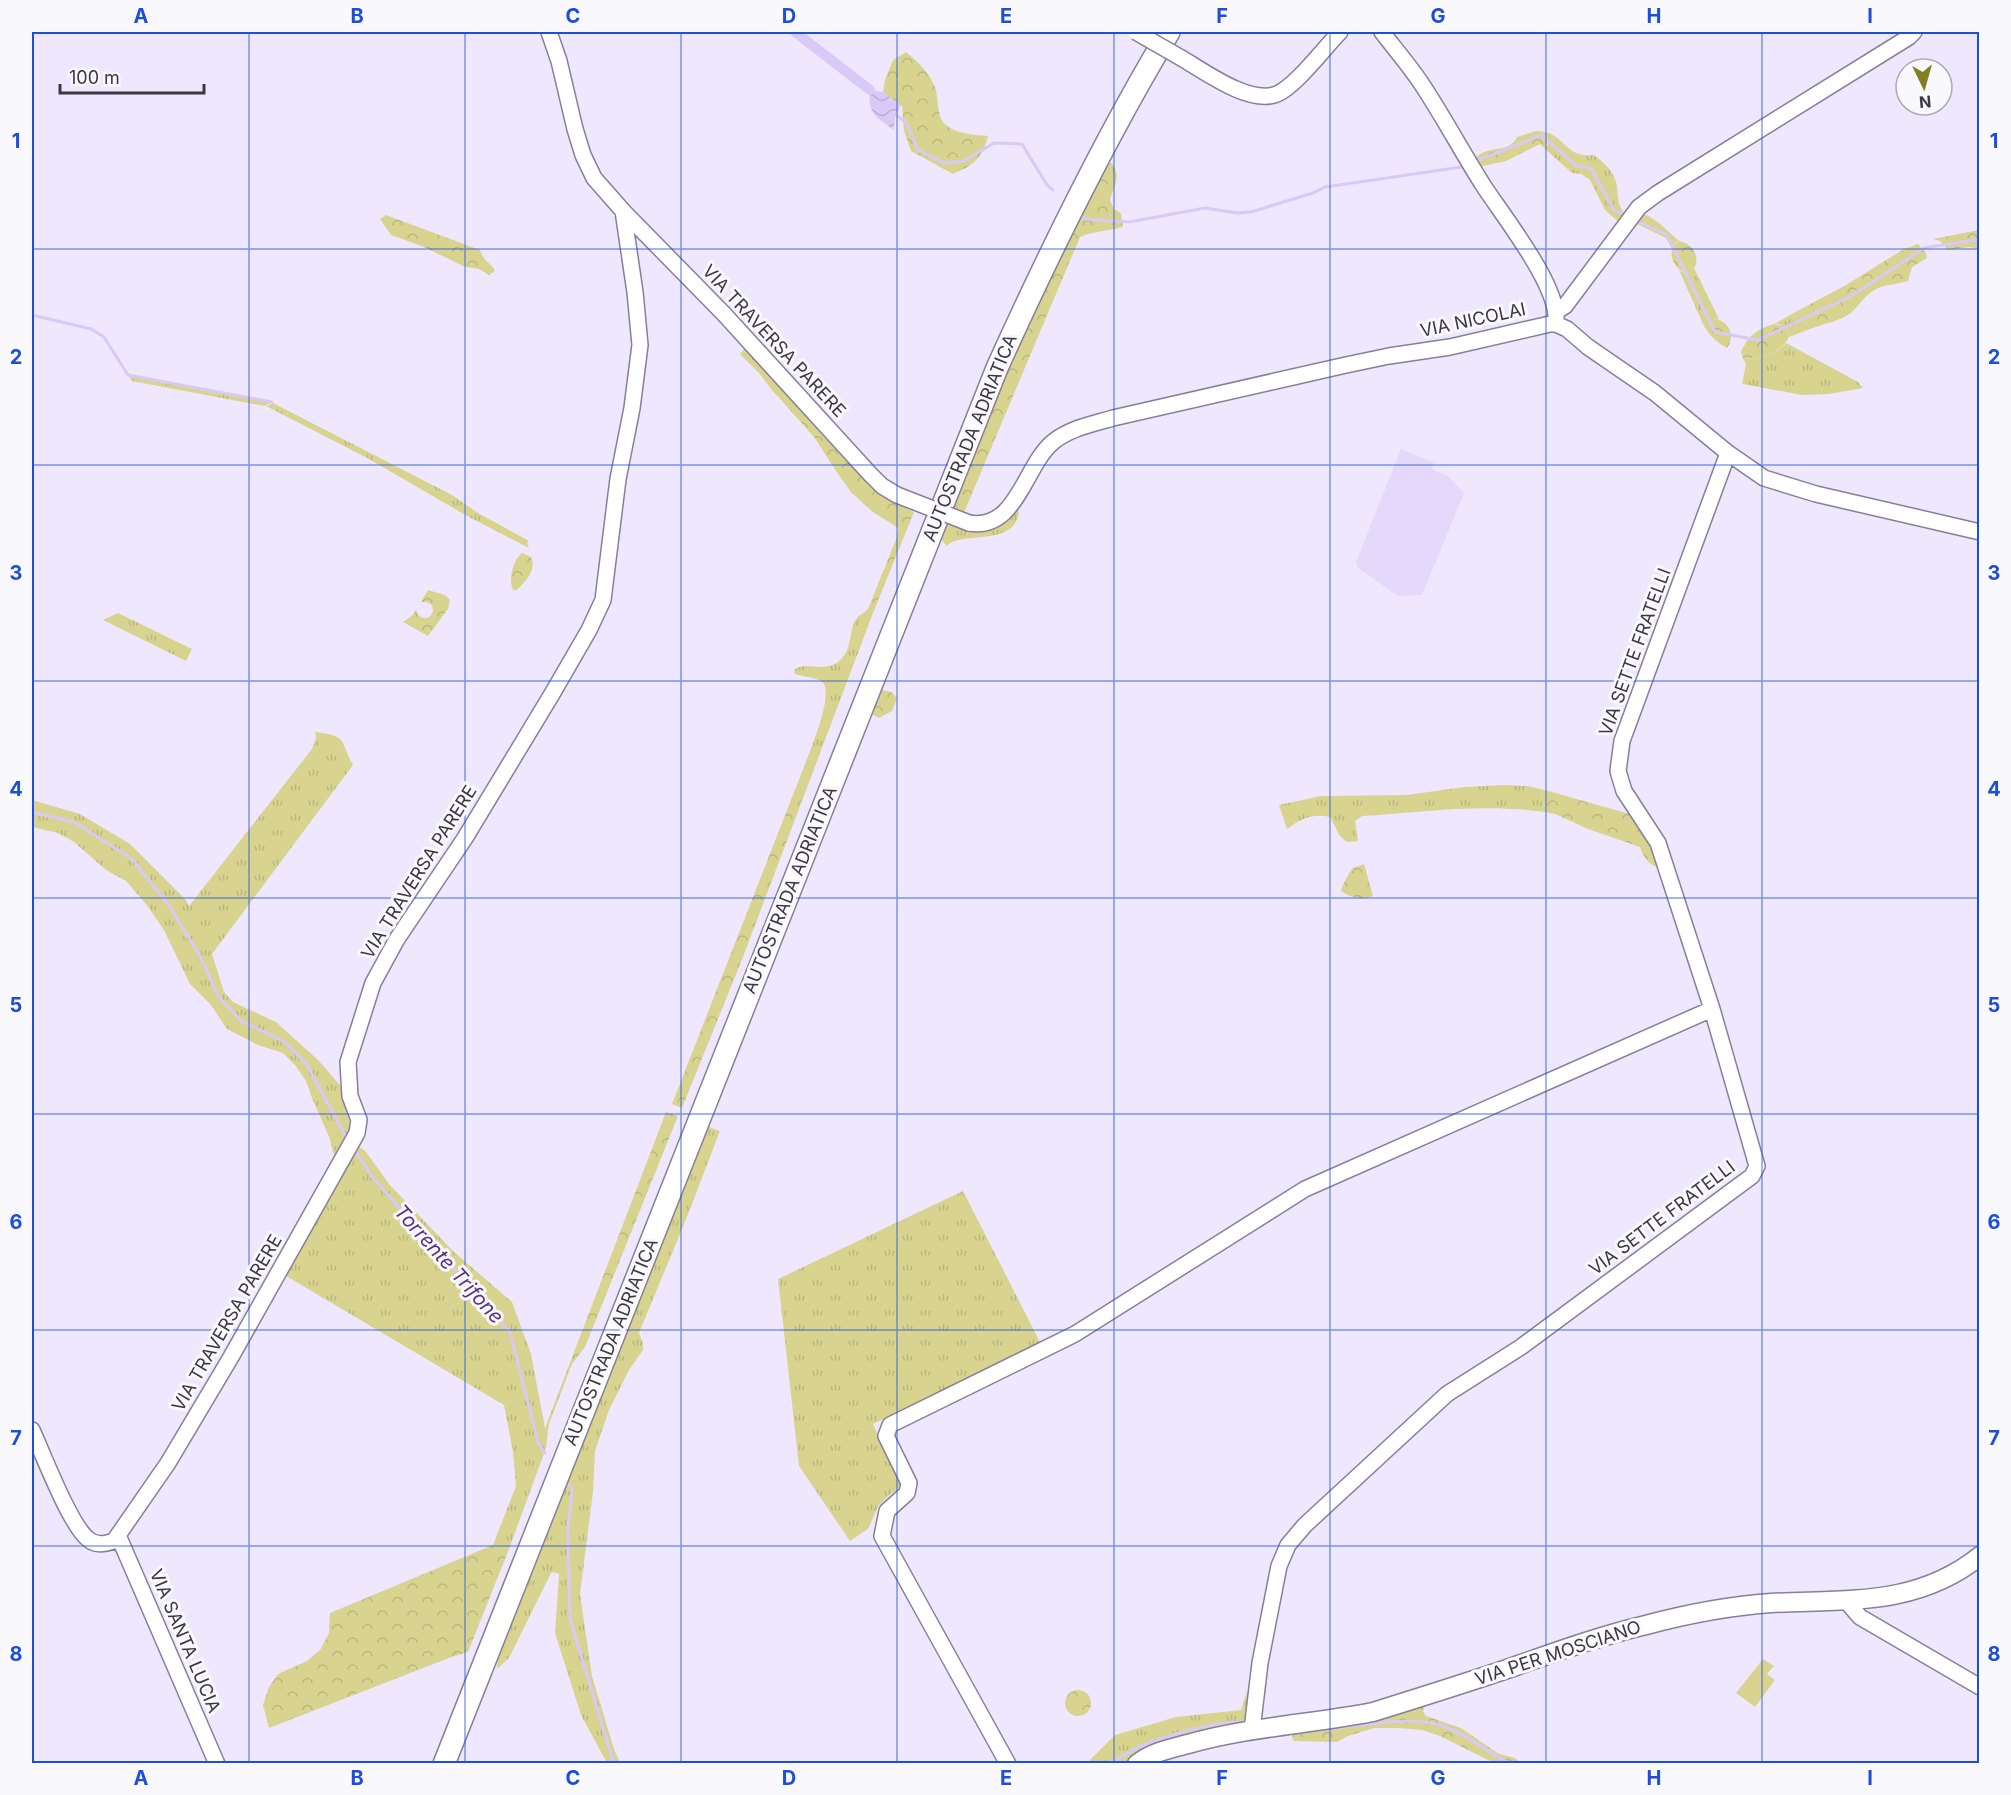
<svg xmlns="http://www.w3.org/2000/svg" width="2011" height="1795" font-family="Inter,sans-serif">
	<defs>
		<pattern id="grass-tufts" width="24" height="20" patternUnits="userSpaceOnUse" patternTransform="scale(1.5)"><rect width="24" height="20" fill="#d8d490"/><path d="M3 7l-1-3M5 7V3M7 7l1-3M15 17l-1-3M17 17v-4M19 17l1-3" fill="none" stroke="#bab77d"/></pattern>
		<pattern id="forest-crowns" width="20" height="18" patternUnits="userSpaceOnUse" patternTransform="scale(1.5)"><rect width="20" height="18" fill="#d8d490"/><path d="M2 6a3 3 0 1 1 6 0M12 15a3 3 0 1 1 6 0" fill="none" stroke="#bab77d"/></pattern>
		<pattern id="water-waves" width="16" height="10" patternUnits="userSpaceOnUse" patternTransform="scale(1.5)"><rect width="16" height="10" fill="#d9c9f7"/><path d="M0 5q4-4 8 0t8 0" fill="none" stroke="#bbadd5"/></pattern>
	</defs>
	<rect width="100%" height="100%" fill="#efe7fd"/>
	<path fill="#e4d8fb" d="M1401,449l33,14 -2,6 16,7 16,17 -42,102 -24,1 -40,-28 -2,-6z"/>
	<path fill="url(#grass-tufts)" d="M1536,131c30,0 27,28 58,24 10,7 21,18 23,31 1,12 0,18 8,28l-4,10 -16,-14 -15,-30 -9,-6 -9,-1 -27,-24 3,-5 -2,-9z
		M1640,211l18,11 21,19 -4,2 -3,6 -6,-11 -35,-17z
		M1694,268l25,51 -4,-1 -12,6 -24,-54 5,3z
		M1801,309l1,8 8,12 -21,8 -2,-8 -8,-5h-5z
		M1786,343l72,39 5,6 -34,6 -27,1 -60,-11 4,-20 -3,-6c14,2 34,-3 43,-15z
		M128,375l144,27 -8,4 -132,-25z
		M273,403l179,92 26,18 51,28 -2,2 2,5 -62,-32 -98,-57 -103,-53z
		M1014,507l5,5c-5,36 -59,18 -72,34l-8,-9 7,-14 16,5z
		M868,609l5,4 -65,172 -10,-3c7,-19 35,-82 26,-98 -4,-7 -22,-7 -29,-10l-1,-4c13,-10 29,4 45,-9 15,-12 9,-33 18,-43 2,-3 8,-6 11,-9z
		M118,613l74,36 -6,12 -83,-41z
		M315,732c33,4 24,7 38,33l-141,189 12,38 9,10 43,20 42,38 22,25 11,43 -14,31 -4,-7 -3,-13 -18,-41 -6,-17 -11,-16 -12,-12 -25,-8 -31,-16 -16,-24 -21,-21 -26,-54 -18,-26 -20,-23 -20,-11 -32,-28 -16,-9 -26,-6v-27l48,14 50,30 56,56 3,6 123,-157 4,-11z
		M1505,785l23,1 17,4 -4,5 3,17c-61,-9 -121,0 -182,4l-7,5 3,20 -11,1 -7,-6 -10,-19c-18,-4 -29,2 -43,12l-8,-24 42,-9 86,-1 57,-8z
		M706,1126l14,5 -33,86 -48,116 4,10v7l-14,20 -20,40 -14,41 -2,41 -13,102 12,82 22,73 6,14h-13l-26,-48 -26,-82 4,-59 -5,-2 -3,1 -42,85 -12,11 1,-17z
		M357,1145l9,7 23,32 65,68 58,50 19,52 14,74 3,3 -2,17 -37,101 -16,-4 23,-59 -3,-34 -9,-47 -223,-132z
		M963,1191l79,155 -169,78 28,62 -13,10 -9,9 -11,24 -18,12 -51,-75 -21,-187z
		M1249,1686l7,1 -8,34 -13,6 -72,18 -37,18 -40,1 29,-29 61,-18 65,-7z"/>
	<path fill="url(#forest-crowns)" d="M906,52c11,9 22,19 28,33 6,12 1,31 12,40 10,9 29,10 42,11 -6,23 -14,29 -35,38l-42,-23 -7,-20 -2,-25 -19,-14 2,-12 8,-20z
		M1536,131l10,4 2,5 -3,9 -5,-5 -34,17 -32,7 -4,-6c4,-3 8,-7 12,-9 12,-6 29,-2 35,-16z
		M1103,163h9c10,15 2,22 -2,37l4,9 7,4 2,14c-14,4 -29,4 -43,10l-117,278 -12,-5 62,-155z
		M386,215l94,35c5,14 11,12 15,21l-6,4 -10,-6 -14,-2 -41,-20 -33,-12 -11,-16z
		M1979,230v19l-10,-2 -21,3 -8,-9 -7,-2z
		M1679,241c13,3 19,11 17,24l-6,8c-16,0 -26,-23 -11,-32z
		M1918,244l8,9 1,5 -15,9 -4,14c-13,4 -26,3 -37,11 -8,6 -13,15 -20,21 -11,8 -28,11 -41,16l-8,-12 -1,-8 45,-24 58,-36z
		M1711,318c16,1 26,16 16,30 -11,-6 -18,-13 -24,-24z
		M1774,324l10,2 3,3 2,8c-8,17 -28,23 -46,21l-2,-6c7,-16 16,-23 33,-28z
		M746,347l147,154 21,11 -41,101 -5,-4 29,-72 1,-9 -25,-16 -21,-19 -12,-16 -26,-40 -42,-47 -13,-17 -19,-19z
		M522,553l9,4c6,13 -5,24 -14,33h-4c-5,-10 0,-30 9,-37z
		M428,590l17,5 5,5 -2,9 -20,27 -25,-14 10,-7 3,-6c3,15 21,10 16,-4l-5,-3h-6z
		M882,690l9,2 6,6 -5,13 -13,7 -11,-6 8,-20z
		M798,782l10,3 -65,172 -61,151 -10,-4z
		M1545,790l95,27 24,53c-14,-5 -19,-9 -24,-23l-52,-18 -33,-15 -11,-2 -3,-17z
		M1364,864l9,32c-10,4 -23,2 -32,-5 1,-5 8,-19 12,-23 2,-1 9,-3 11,-4z
		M666,1112l12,4 -93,231 -13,17 -23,60 -1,7 -3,-3z
		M493,1545l16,4 -41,103 -19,6 -180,70 -6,-23 6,-18 9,-13 29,-13 13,-11 9,-17 1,-20z
		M1065 1703a13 13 0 1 1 26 0a13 13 0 1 1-26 0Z
		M1426,1701l-3,10 3,5 35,12 38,26 16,4 6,5h-27l-54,-27 -18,-6 -24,-2h-24l-26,8 -11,6 -43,-1 -2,-3 2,-7z"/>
	<path fill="#d8d490" d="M1763,1659l11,7 -7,8 8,6 -20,27 -19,-14z"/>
	<path fill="url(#water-waves)" d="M870,90l13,2 18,13 -6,11 -1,14c-18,-13 -27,-16 -24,-40z"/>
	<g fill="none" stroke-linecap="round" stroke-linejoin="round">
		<path stroke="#d9c9f7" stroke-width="3" d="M893,113l13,9 12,28 26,13 20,-2 30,-18 28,1 25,41 6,5
			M1474,162l67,-27 36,31 14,2 23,42 12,6
			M1079,214l6,5 44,3 76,-14 32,5 14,-1 62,-19 12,-6 137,-20
			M1635,220l32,15 48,97 43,8 93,-44 73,-48 56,-9
			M32,315l59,14 13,8 24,38 144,27
			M32,812l42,10 58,37 36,45 32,52 18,40 23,25 44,21 22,23 39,72
			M356,1152l17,26 137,154 28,110 7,11
			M570,1485l2,6 -4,40 2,88 44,145
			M1316,1730c38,-2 94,-17 130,-3 22,9 43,25 64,37
			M1112,1764c25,-23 96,-41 130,-42"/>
		<path stroke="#d9c9f7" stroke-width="10" d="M795,32l75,58"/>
		<g stroke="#877f98" stroke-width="18">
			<path id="minor" d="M549,32l10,29 16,68 8,26 11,23 29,33 101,103 146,160 12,12 15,9
				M1382,32c13,17 27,33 39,51 22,33 41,69 62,102 20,31 76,101 73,136
				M1183,59c22,13 67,46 94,35 19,-8 48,-47 63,-62
				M1557,311l8,-5 74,-99 19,-14 251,-156 5,-5
				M969,523c48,8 55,-57 84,-81 17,-14 40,-18 60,-24l233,-53 43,-9 61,-9 100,-23h6l11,5 21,18 67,46 73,60 36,25 52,16 164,38
				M32,1430c11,24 38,95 56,109 8,7 17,5 26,2l54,-78 63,-106 126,-224 2,-13 -9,-24 -2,-34 25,-79 24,-44 68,-101 87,-144 37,-64 14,-30 15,-121 14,-71 8,-63 -5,-53 -12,-81
				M118,1535l99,229
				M1847,1602l13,15 120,70
				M1252,1730l8,-67 19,-97 9,-21 17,-20 142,-131 74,-47 231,-171 5,-10 -45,-157 -54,-166 -34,-52 -6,-20 4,-30 106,-288
				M1008,1764l-126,-228 5,-25 20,-18 2,-10 -23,-47 4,-11 185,-91 230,-145 407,-180"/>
		</g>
		<g stroke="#877f98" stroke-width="21">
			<path id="major" d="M1137,1764c15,-12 32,-15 51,-20 60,-17 123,-20 185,-32 45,-14 90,-28 134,-43 46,-16 92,-33 139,-44 41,-11 83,-19 125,-22 76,-4 145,4 209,-47"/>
		</g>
		<g stroke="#877f98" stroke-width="24">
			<path id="highway" d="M444,1764l553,-1396c52,-115 107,-228 172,-336"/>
		</g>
		<use href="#minor" stroke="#fff" stroke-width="15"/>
		<use href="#major" stroke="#fff" stroke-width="18"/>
		<use href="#highway" stroke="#fff" stroke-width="21"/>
		<g stroke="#877f98" stroke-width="18" stroke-linecap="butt">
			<path id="minor-bridge" d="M1136,32l47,27
				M897,495l72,28"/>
		</g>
		<use href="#minor-bridge" stroke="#fff" stroke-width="15"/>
	</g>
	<path fill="none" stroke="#1d4ed8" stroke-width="1.5" stroke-opacity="0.55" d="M249,32v1732M465,32v1732M681,32v1732M897,32v1732M1114,32v1732M1330,32v1732M1546,32v1732M1762,32v1732M32,249h1948M32,465h1948M32,681h1948M32,898h1948M32,1114h1948M32,1330h1948M32,1546h1948"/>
	<g text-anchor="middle" stroke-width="6" stroke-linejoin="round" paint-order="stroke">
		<g font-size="18" fill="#3a3742" stroke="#f9f8fd">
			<text transform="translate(1473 320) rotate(-12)" y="6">VIA NICOLAI</text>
			<text transform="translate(774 341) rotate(47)" y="6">VIA TRAVERSA PARERE</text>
			<text transform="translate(970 438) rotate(-68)" y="6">AUTOSTRADA ADRIATICA</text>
			<text transform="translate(1635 652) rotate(-70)" y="6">VIA SETTE FRATELLI</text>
			<text transform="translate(419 872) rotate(-58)" y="6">VIA TRAVERSA PARERE</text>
			<text transform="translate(790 890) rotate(-68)" y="6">AUTOSTRADA ADRIATICA</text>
			<text transform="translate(1662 1218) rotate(-37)" y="6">VIA SETTE FRATELLI</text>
			<text transform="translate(227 1323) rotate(-60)" y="6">VIA TRAVERSA PARERE</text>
			<text transform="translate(611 1342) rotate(-68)" y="6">AUTOSTRADA ADRIATICA</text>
			<text transform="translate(185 1641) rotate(67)" y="6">VIA SANTA LUCIA</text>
			<text transform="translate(1558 1653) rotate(-18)" y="6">VIA PER MOSCIANO</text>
		</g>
		<g font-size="20" font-style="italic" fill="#562f85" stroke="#f9f8fd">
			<text transform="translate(449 1264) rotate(48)" y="7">Torrente Trifone</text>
		</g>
	</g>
	<rect width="2011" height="1795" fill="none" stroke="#f9f8fd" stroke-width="66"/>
	<g transform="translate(1924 87) rotate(175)"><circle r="28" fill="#f9f8fd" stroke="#adabb2" stroke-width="1.5"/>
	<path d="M0-4.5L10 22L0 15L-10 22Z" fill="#837d24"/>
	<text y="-9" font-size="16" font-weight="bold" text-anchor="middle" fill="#3a3742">N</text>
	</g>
	<path d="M60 84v9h144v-9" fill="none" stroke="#3a3742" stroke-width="3"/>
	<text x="69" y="84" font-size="18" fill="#3a3742" stroke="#f9f8fd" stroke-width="4.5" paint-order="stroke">100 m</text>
	<rect x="33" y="33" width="1945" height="1729" fill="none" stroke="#1d4ed8" stroke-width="2"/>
	<g font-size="20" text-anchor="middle" font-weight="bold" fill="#1d4ed8">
		<text x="141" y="23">A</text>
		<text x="357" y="23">B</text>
		<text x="573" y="23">C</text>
		<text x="789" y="23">D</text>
		<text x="1006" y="23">E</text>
		<text x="1222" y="23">F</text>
		<text x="1438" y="23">G</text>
		<text x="1654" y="23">H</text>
		<text x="1870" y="23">I</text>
		<text x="16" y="148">1</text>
		<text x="1994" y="148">1</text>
		<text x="16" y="364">2</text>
		<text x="1994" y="364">2</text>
		<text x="16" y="580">3</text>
		<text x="1994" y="580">3</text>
		<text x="16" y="796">4</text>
		<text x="1994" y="796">4</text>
		<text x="16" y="1012">5</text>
		<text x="1994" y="1012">5</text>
		<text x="16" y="1229">6</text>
		<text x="1994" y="1229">6</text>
		<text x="16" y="1445">7</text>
		<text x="1994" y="1445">7</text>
		<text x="16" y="1661">8</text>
		<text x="1994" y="1661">8</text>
		<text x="141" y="1785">A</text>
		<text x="357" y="1785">B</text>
		<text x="573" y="1785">C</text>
		<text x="789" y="1785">D</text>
		<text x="1006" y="1785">E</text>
		<text x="1222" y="1785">F</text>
		<text x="1438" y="1785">G</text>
		<text x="1654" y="1785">H</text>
		<text x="1870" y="1785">I</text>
	</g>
</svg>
